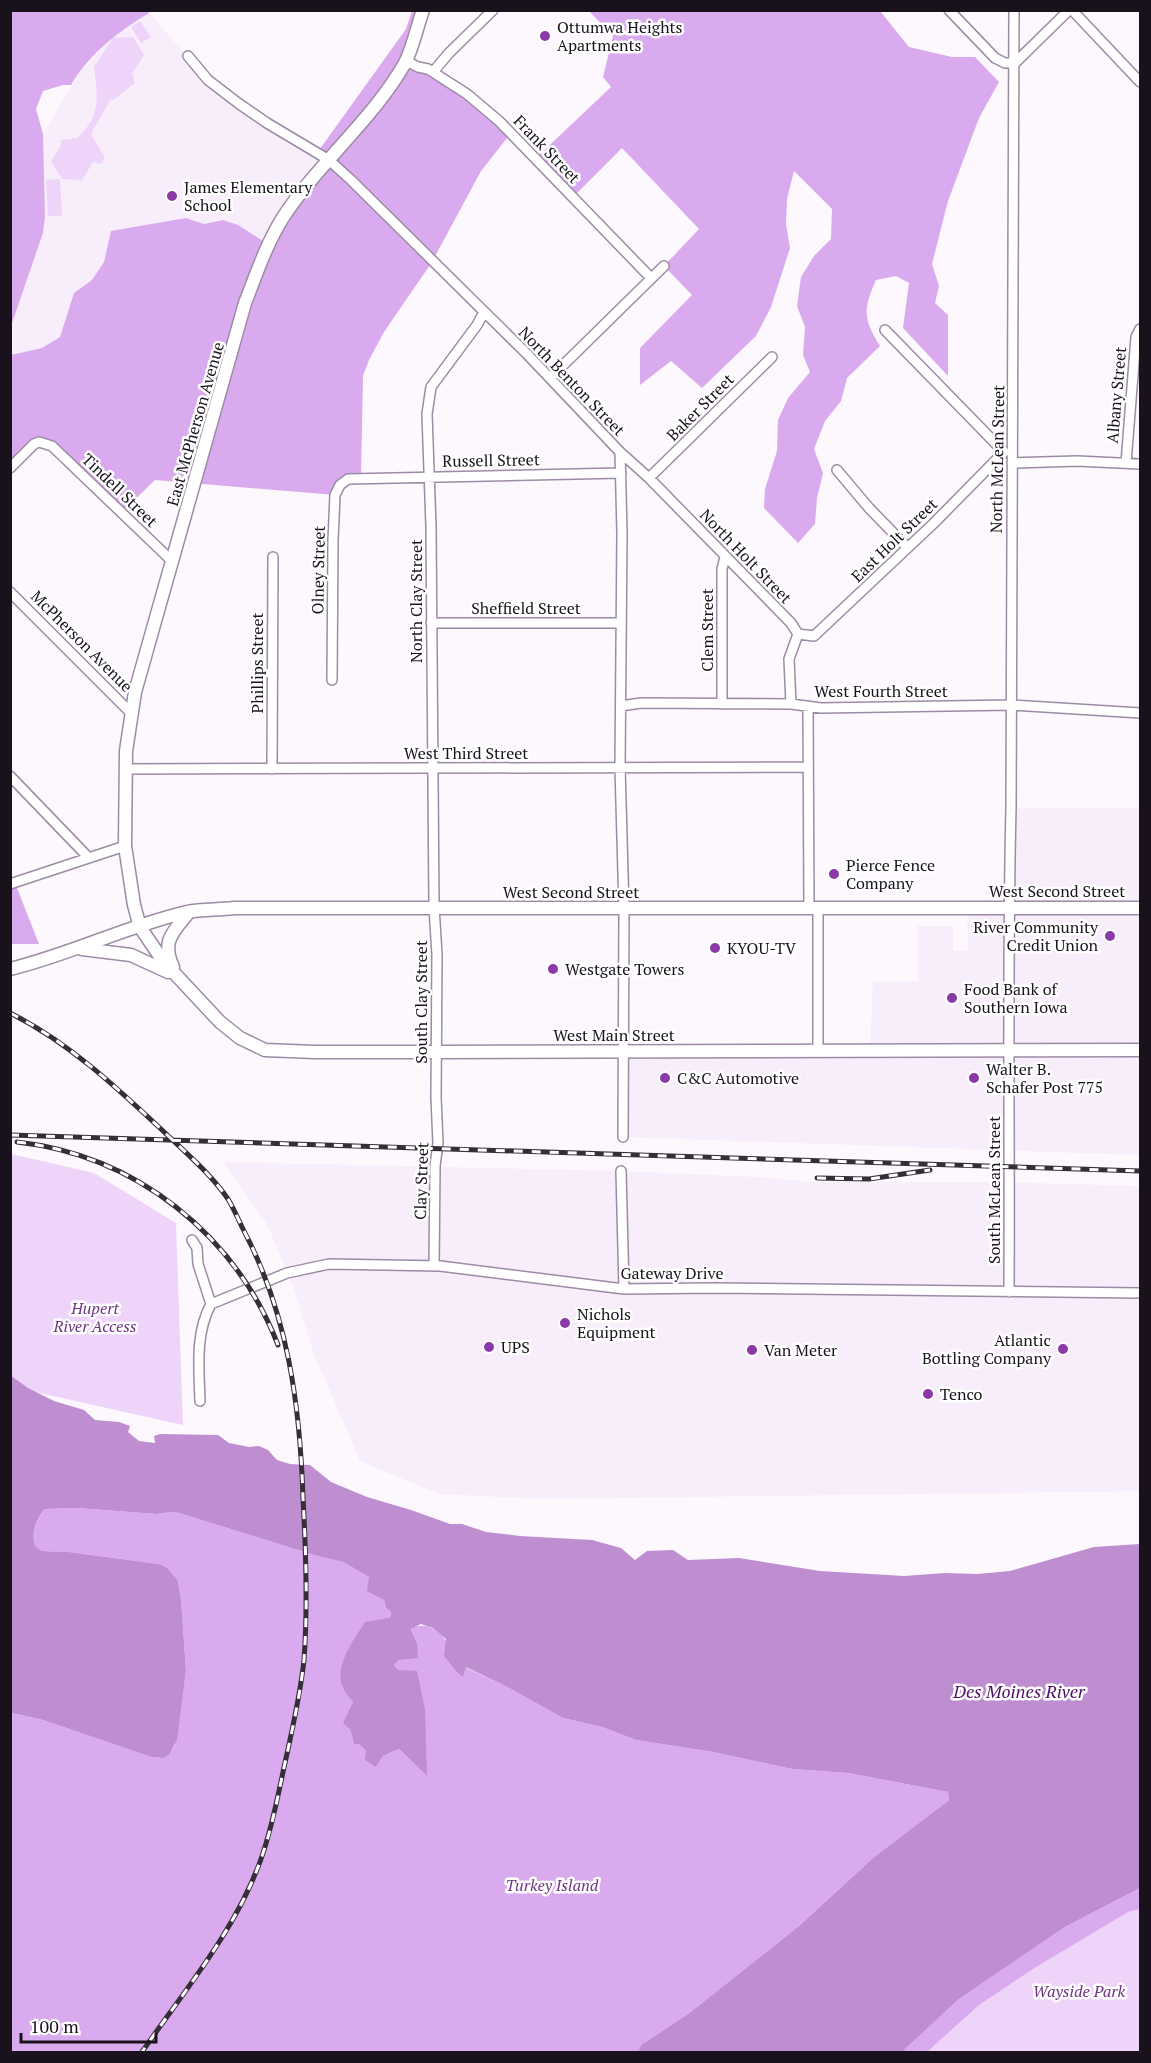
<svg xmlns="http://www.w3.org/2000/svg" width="1151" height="2063" font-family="'PT Serif',serif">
	<rect width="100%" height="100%" fill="#fcf8fe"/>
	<path fill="#f7edfb" d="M149,13l59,67 121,80 -60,85 -46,-25 -19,4 -18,-6 -75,14 -7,30 -12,18 -18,13 -14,44 -18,11 -31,7v-29l32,-93 2,-16 -2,-83 34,-58 35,-39z
		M1011,808h129v347l-517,-18v-85l247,-2 3,-68 45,-1 -1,-55h36v25l15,-1 -1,-42h41z
		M223,1162l398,9 136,6 56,5h185l142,4v305l-596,8 -105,-5 -79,-33 -46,-107 -22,-70 -25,-60z"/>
	<path fill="#efd4fa" d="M140,21l11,16 -10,6 -10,-16z
		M133,37l11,18 -12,19 3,9 -22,17h-3l-19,34 14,24 -4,6 -8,-2 -11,18 -20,-1 -11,-17 10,-17v-5l16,-2c24,-21 21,-42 17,-71l19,-29z
		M60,179l2,37h-14l-2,-36z
		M11,1154l83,19 82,50 7,202 -152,-34 -20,-15z
		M1140,1889v163h-238z"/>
	<path fill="#daaaee" d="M11,10h136l2,3c-30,18 -60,41 -78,72h-8l-20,6 -7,18 7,25 2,83 -2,16 -32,93z
		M412,11h11l-17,50 22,8 83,64 -30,38 -49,91 -48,70 -15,28 -6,16 -2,101 -13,2 -13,16 -180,-15 -33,32 -70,-66 -13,-4 -28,26v-113l31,-7 18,-11 14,-44 18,-13 12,-18 7,-31 75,-13 18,6 19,-4 15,5 31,20 60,-84 -12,-8 89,-124z
		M589,11h291l29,36 43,10h23l24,25 -20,36 -31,83 -16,63 7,22 -4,17 13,12v61l-45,-48 6,-45 -13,-7 -20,4c-13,29 -13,39 4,66l-33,32 -6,23 -16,20 -11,28 9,24 -6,25 -2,26 -17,19 -34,-35 1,-19 12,-38 1,-31 10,-22 22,-26 -7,-17 2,-28 -8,-21 4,-29 13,-21 17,-17 1,-30 -38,-38 -7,28 -1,25 4,24 -19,59 -15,29 -54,52 -31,-27 -31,24v-37l52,-53 -28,-29 35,-37 -77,-81 -49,49 -37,-39 75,-71 -8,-10 10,-41z
		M15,883l24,61h-28l-1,-60z
		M77,1508l79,6 17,-2 6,1 138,43 26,6 26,15 15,23 2,8 5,4 -1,6 -48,70 11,14 -3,27 4,15h5l7,7 10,16 7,-11 16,-7 27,26 -1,-29 -27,-76 -4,-5 3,-5 20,-17 -6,-15c31,-12 42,26 53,48l1,-9 42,20 56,31 39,9 34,13 77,12 79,17 56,4 100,19 1,8 -75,57 -75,69 -111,88 -47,31 -3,7h-627l-1,-339 33,7 108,37 13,1 6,-4 5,-9 11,-75 -5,-71 -3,-18 -19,-17 -90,-12 -27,-1 -7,-5c-4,-13 1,-26 10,-37z
		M1140,1888v21l-12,3 -92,55 -57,38 -52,47h-25l57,-53 106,-72z"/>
	<path fill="#be8ed1" d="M10,1375l18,13 26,13 30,9 11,10 24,2 11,4 -2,6 11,9 16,2 -1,-7 6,-2 58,1 11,8 20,4 10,-1 9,4 9,10 13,4 20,1 21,17 36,15 44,13 39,14h12l24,8 34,4 72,4 29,8 14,12 12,-9 26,-1 15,10 51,-2 81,13 84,5 41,-3 32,1 33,-3 84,-24 46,-3v344l-75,39 -106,72 -57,53h-264l3,-7 47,-31 111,-88 75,-69 75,-57 -1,-8 -100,-19 -56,-4 -79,-17 -77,-12 -34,-13 -39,-9 -56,-31 -41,-20 -3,10 -6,-5 -13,-16 2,-17 -13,-11 -12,-4 -10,5 6,14 1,15 -20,2 -4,5 4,5 19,1 8,38 2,67 -28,-27 -16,7 -7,11 -11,-7 1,-9 -7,-7h-5l-4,-15 -7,-6 10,-21c-4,-5 -9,-10 -11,-16 -7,-22 12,-46 23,-64l25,-4 1,-6 -5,-4 -2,-8 -17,-9 2,-14 -26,-15 -26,-6 -138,-43 -6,-1 -17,2 -79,-6 -32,1c-9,10 -14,24 -10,37l7,5 27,1 90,12 8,4 11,13 3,18 5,71 -9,70 -7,14 -6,4 -13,-1 -108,-37 -32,-7z"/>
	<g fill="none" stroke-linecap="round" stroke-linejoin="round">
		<g stroke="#9d8ba5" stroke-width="12">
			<path id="minor" d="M949,10l46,48 10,5h10l54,-53
				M1072,10l68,72
				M188,56l20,24 30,23 29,20 62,37 22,20 176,174 93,98 2,81 -2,234 4,142 -1,228
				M406,61l12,6 10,2 39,25 32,27 152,157
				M433,72l16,-19 44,-43
				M885,330l119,122
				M550,378l114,-112
				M620,452l29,26 142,145 7,11
				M1012,463l65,-2 63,3
				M1126,463l10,-126 4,-8
				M10,468l24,-24 5,-2 13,4 121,116
				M837,470l32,38 38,39
				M649,478l123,-121
				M10,592l122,122
				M431,623h190
				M798,634l16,2 119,-112 71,-72
				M332,680l1,-140 2,-45 5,-10 8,-6 273,-6
				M722,704v-135l3,-12
				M791,704l-2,-45 9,-25
				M621,706l20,-3 150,1 30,4 190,-3 129,8
				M808,707l1,202
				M126,769l681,-2
				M272,769l1,-212
				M10,776l78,81
				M10,884l115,-38
				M818,1051v-142
				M621,1171l3,118
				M192,1240l5,8 1,16 13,40
				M434,1266l1,-100 3,-23 -2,-46 1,-142 -3,-48 -3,-381 -4,-112 4,-27 46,-62 7,-13
				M1009,1292c1,-162 -2,-323 2,-484l3,-798
				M211,1304l76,-31 42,-9 111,2 184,23 89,-1 427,5
				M200,1401c-1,-33 -5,-68 11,-97"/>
		</g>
		<g stroke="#9d8ba5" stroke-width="15">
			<path id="major" d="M423,10c-6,17 -10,37 -18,53 -33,58 -87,100 -123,156 -16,26 -26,56 -37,84l-110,389 -9,59 -1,95 9,59 6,22 23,34 57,61 20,16 25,12 49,2h122l704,-2
				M82,949l49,6 37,17
				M173,967c-12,-26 0,-35 16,-55
				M10,969c61,-15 117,-43 177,-57 15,-3 31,-2 47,-4h906"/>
		</g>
		<use href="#minor" stroke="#fff" stroke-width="9"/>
		<use href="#major" stroke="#fff" stroke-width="12"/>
		<g stroke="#352e38" stroke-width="5">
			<path id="rail" d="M10,1013c58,29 105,73 152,117 23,22 48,43 66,69 6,10 11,22 16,32 44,84 56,174 59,267 3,54 5,108 1,162 -4,38 -13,75 -21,112 -6,29 -12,59 -22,87 -25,71 -77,132 -119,193
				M10,1135l1130,36
				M17,1142c118,13 218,92 261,203
				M817,1178l52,1 61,-9"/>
		</g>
		<use href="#rail" stroke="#fff" stroke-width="3" stroke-dasharray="9" stroke-linecap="butt"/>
	</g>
	<g fill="#8b39a8" stroke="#fff" stroke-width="2">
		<circle cx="545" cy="36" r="6"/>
		<circle cx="172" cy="196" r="6"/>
		<circle cx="834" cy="874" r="6"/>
		<circle cx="1110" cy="936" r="6"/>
		<circle cx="715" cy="948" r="6"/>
		<circle cx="553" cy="969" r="6"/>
		<circle cx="952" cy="998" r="6"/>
		<circle cx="665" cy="1078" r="6"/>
		<circle cx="974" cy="1078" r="6"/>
		<circle cx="565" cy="1323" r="6"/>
		<circle cx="489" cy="1347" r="6"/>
		<circle cx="1063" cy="1349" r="6"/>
		<circle cx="752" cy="1350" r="6"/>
		<circle cx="928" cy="1394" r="6"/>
	</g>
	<g text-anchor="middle" stroke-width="5" stroke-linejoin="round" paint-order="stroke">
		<g font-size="16" fill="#19121c" stroke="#fff" text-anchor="start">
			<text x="557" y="33">Ottumwa Heights<tspan x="557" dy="18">Apartments</tspan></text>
			<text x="184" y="193">James Elementary<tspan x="184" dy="18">School</tspan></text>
			<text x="846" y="871">Pierce Fence<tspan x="846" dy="18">Company</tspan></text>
			<text x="1098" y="933" text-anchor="end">River Community<tspan x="1098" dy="18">Credit Union</tspan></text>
			<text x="727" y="954">KYOU-TV</text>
			<text x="565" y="975">Westgate Towers</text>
			<text x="964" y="995">Food Bank of<tspan x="964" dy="18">Southern Iowa</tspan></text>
			<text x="986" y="1075">Walter B.<tspan x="986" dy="18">Schafer Post 775</tspan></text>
			<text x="677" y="1084">C&amp;C Automotive</text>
			<text x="577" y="1320">Nichols<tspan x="577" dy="18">Equipment</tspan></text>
			<text x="1051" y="1346" text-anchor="end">Atlantic<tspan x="1051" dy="18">Bottling Company</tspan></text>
			<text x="501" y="1353">UPS</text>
			<text x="764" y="1356">Van Meter</text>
			<text x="940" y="1400">Tenco</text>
		</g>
		<g font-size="16" fill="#19121c" stroke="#fff">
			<text transform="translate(547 149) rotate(46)" y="6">Frank Street</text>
			<text transform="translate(572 381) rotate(46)" y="6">North Benton Street</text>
			<text transform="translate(1116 395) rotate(-85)" y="6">Albany Street</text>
			<text transform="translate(700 407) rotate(-45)" y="6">Baker Street</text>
			<text transform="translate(195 424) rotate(-74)" y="6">East McPherson Avenue</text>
			<text transform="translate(997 459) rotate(-89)" y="6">North McLean Street</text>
			<text transform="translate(491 460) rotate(-1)" y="6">Russell Street</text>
			<text transform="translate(120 490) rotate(44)" y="6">Tindell Street</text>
			<text transform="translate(894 540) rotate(-44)" y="6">East Holt Street</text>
			<text transform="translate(746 556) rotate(46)" y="6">North Holt Street</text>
			<text transform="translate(318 570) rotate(-89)" y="6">Olney Street</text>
			<text transform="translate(416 601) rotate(-90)" y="6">North Clay Street</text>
			<text x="526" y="614">Sheffield Street</text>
			<text transform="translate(707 630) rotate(-90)" y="6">Clem Street</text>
			<text transform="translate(82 641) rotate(45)" y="6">McPherson Avenue</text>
			<text transform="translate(257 663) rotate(-90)" y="6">Phillips Street</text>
			<text x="881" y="697">West Fourth Street</text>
			<text x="466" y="759">West Third Street</text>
			<text x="1057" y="897">West Second Street</text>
			<text x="571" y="898">West Second Street</text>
			<text transform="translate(421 1002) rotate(-90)" y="6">South Clay Street</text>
			<text x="614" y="1041">West Main Street</text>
			<text transform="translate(421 1181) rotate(-88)" y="6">Clay Street</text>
			<text transform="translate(994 1190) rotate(-90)" y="6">South McLean Street</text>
			<text x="672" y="1279">Gateway Drive</text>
		</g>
		<g font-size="16" font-style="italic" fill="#6e3383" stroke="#fff">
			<text x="95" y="1314">Hupert<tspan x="95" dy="18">River Access</tspan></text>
			<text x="552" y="1891">Turkey Island</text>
			<text x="1079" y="1997">Wayside Park</text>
		</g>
		<g font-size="18" font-style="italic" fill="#4f1263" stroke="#fff">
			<text x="1019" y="1698">Des Moines River</text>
		</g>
	</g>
	<rect width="1151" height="2063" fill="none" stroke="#19121c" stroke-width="24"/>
	<path d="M21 2033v9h135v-9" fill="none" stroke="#19121c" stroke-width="3"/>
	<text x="30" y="2033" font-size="18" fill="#19121c" stroke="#ffffff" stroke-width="4.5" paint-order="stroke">100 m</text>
</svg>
